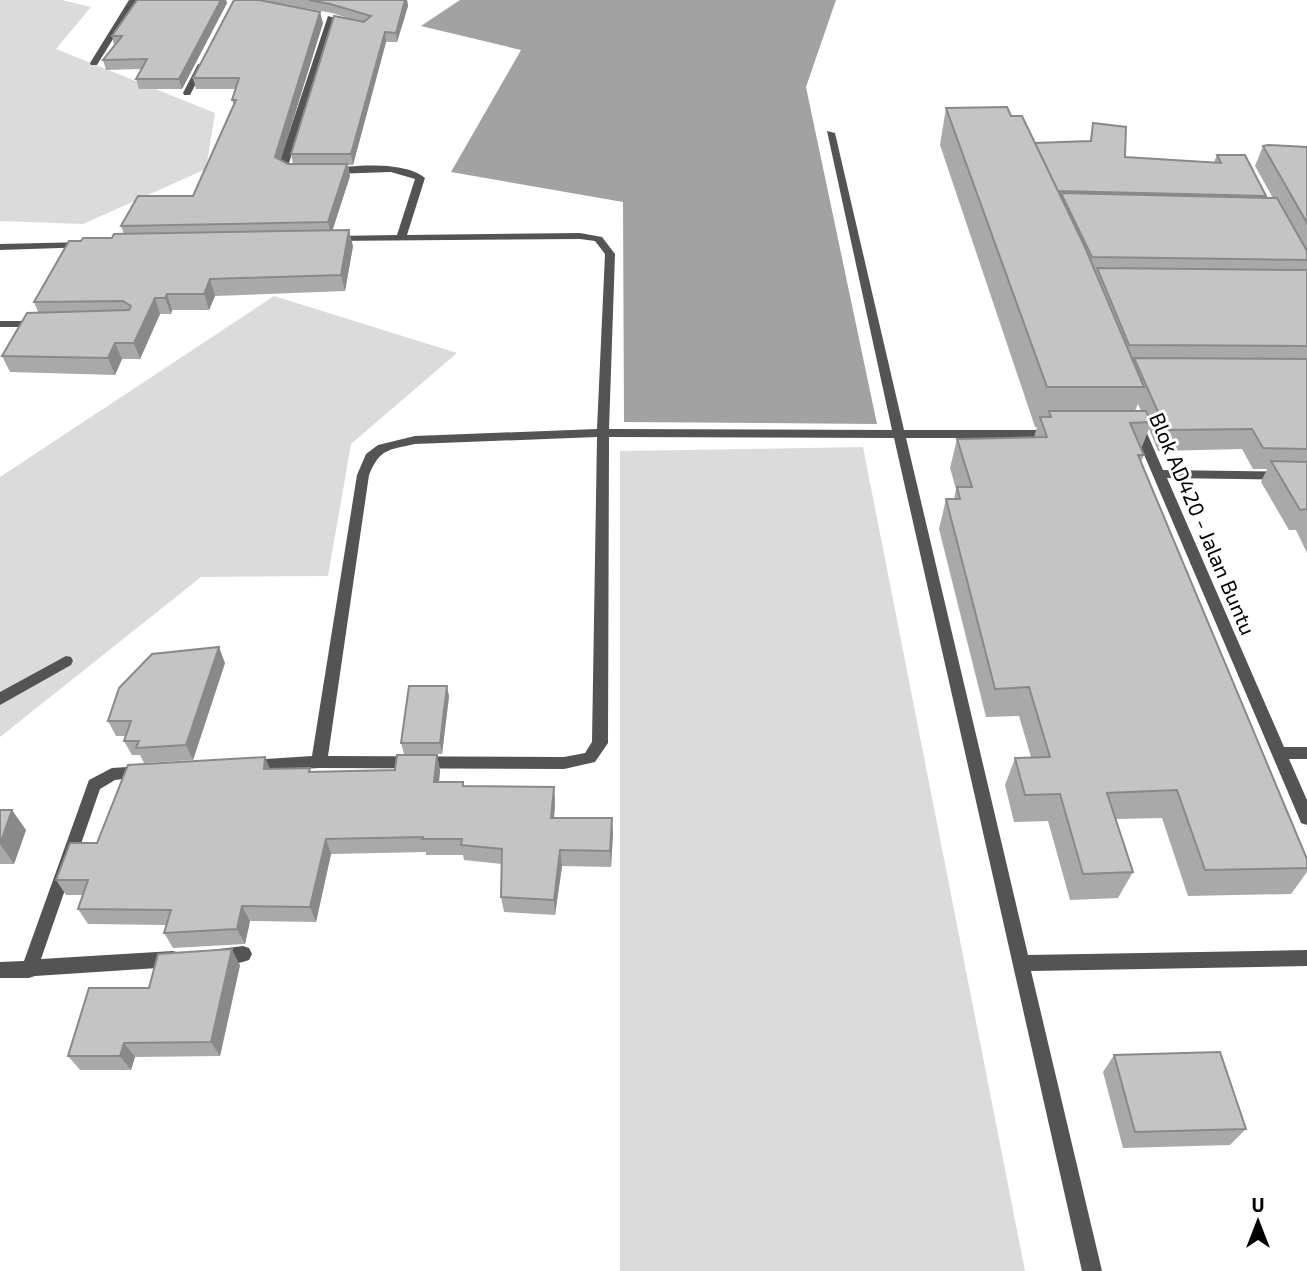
<svg xmlns="http://www.w3.org/2000/svg" width="1307" height="1271" font-family="'Exo 2',sans-serif">
	<rect width="100%" height="100%" fill="#fff"/>
	<path fill="#dbdbdb" d="M0,0h62l29,7 -35,42 159,64 -9,56 -123,55 -83,-3z
		M274,296l183,57 -106,91 -23,132 -127,1 -201,160v-260z
		M863,447l162,824h-405v-820z"/>
	<path fill="#a2a2a2" d="M460,0h376l-30,87 71,337 -253,-2 -1,-220 -172,-30 70,-122 -100,-24z"/>
	<g fill="none" stroke-linecap="round" stroke-linejoin="round">
		<path fill="#545454" fill-rule="evenodd" d="M129,0h8l-40,65h-6l-1,-2z
			M328,16l7,2 -46,145 1,4 13,4 -5,3 -15,-3 -4,-8z
			M198,64l7,2 -15,29h-6l-1,-2z
			M827,131l8,2 69,297h148l6,4 -6,4h-146l122,517 279,-5v16l-276,5 71,300h-20l-188,-833 -285,-1 -1,306 -13,19 -31,7 -245,-1 -69,4 -5,-2 -3,-4 3,-4 5,-2 62,-4 45,-281 9,-21 12,-9 37,-9 182,-7 8,-175 -10,-13 -15,-2 -250,2v-4l4,-1 63,-1 18,-56 -24,-7 -58,2 -3,-1v-4c24,-4 75,-8 95,9l-18,57 173,-2 22,4 13,17 -6,175 283,1zM597,437l-5,305 -7,11 -21,4 -236,-1 41,-281c11,-27 20,-25 46,-31z
			M86,242l5,3 -1,2 -90,3v-6z
			M0,321h40l6,3 -6,3h-40z
			M1137,420l6,4 20,46 144,2v8l-140,-2 117,269h23v12h-18l18,41v25l-6,-2 -2,-5 -168,-394z
			M66,656l5,1 2,4 -2,4 -71,40v-13z
			M143,766l5,2 3,4 -3,4 -33,4 -15,9 -59,170 132,-8 6,2 3,6 -3,6 -6,2 -138,9 -6,2h-29v-16l24,-1 65,-181 23,-12z
			M243,946l6,2 3,6 -3,6c-11,4 -26,6 -37,2l-3,-6 3,-6z"/>
	</g>
	<path fill="#a9a9a9" fill-rule="evenodd" d="M137,0h89l1,3 -45,86h-43l-3,-10 5,-10 -35,1 -3,-10 11,-15 -2,-9z
		M234,0h173l1,6 -11,36h-11l-33,123h-5l2,11 -18,55 21,15 -8,45 -130,5 -6,14h-37l-1,4h-11l-20,45h-18l-7,16 -105,-3 -8,-16 36,-44 -4,-10 47,-61 31,-3 12,-4 -3,-8 72,-30 41,-90 -2,-6 4,-11h-40l-3,-11zM286,5l46,8 19,6 -60,135 2,10h-5l-8,-4 43,-137z
		M946,108l65,8 24,27 55,-2 3,-18 32,34 89,5 3,-7 49,41 -1,1 8,1 -18,-32 8,-20 44,1v406l-11,-23h-7l-28,-48 6,-13h-14l-11,-20 -84,2 -9,-22 -8,20 3,6 -3,7 166,397v13l-16,22 -103,2 -26,-78 -46,1 17,53 -15,26 -48,2 -22,-79 -34,1 -9,-37 10,-27 16,-1 -12,-41 -33,1 -47,-188 7,-30h8l2,-10 -6,-21 7,-29 77,-2 3,-10h-2l-95,-282zM1138,404l3,7h-6z
		M225,663l-32,97 -49,3 -4,-8h-8l-8,-14 2,-5h-10l-8,-15z
		M449,696l-7,58h-38l-3,-11z
		M437,755l3,16 -1,11 25,4 90,1 1,16 -1,15 59,15 -2,34 -49,-1 -7,49 -51,-3 -3,-15 1,-33 -38,-4 -1,-5h-37v-3l-95,2 -15,68 -66,-1 -5,23 -72,4 -9,-15 3,-8 -79,-1 -10,-15 5,-14h-17l-10,-15 41,-37 173,-74 40,-1 1,4 84,-2z
		M0,810l26,20 -12,34h-14z
		M240,965l-20,91 -85,1 -4,13h-51l-12,-14 81,-68z
		M1114,1055l132,74 -16,16 -107,3 -20,-76z"/>
	<path fill="#898989" d="M221,0h5l1,3 -45,86 -3,-10z
		M405,0h2l1,6 -11,36 -1,-9z
		M320,12l3,11 -45,146 -3,-12z
		M385,32l1,10 -33,123 -2,-11z
		M347,164l3,12 -19,59 -3,-13z
		M349,230l4,16 -8,45 -4,-16z
		M210,279l5,17 -6,14 -5,-16z
		M167,294l5,16 -1,4 -6,-16z
		M155,298l5,16 -20,45 -6,-16z
		M115,343l7,16 -7,16 -7,-17z
		M219,647l6,16 -32,97 -7,-15z
		M447,686l2,10 -7,58 -2,-11z
		M437,755l3,16 -3,27 -3,-16z
		M265,757l7,16 -8,-4z
		M554,787l1,16 -2,30 -2,-15z
		M12,810l14,20 -12,34 -14,-20z
		M612,818l1,15 -2,34 -1,-16z
		M326,839l5,15 -15,68 -6,-15z
		M560,850l2,16 -7,49 -1,-15z
		M242,906l8,15 -5,23 -8,-15z
		M232,949l8,16 -20,91 -9,-14z
		M124,1043l11,14 -4,13 -11,-14z"/>
	<path fill="#c4c4c4" stroke="#898989" stroke-width="2" d="M137,0h84l-42,79h-43l11,-20 -44,1 19,-24h-10z
		M234,0h25l61,12 -45,145 13,7h59l-19,58 -207,4 17,-30h55l43,-96h-4l7,-22h-46z
		M309,0h96l-9,33 -11,-1 -34,122h-60l43,-138 30,6 7,-6 -41,-12z
		M1007,107l4,9h11l62,129 60,142h-97l-101,-279z
		M1093,123l33,4 -1,30 96,6 -4,-8h28l21,41 -208,-5 -23,-48 56,-2z
		M1268,145l39,2v76l-44,-77z
		M1061,193l216,5 30,53v9l-215,-3z
		M349,230l-8,45 -131,4 -6,15h-37l-2,4h-10l-21,45h-19l-7,15 -106,-2 25,-43 102,-3 2,-4 -8,-5 -89,1 35,-61h12l2,-3h29l2,-4z
		M1097,268l210,2v76l-178,-1z
		M1134,358l173,1v90l-44,-1 -11,-19 -86,1z
		M1049,411h97l5,11 -21,1 14,32h-6l169,404v9l-102,2 -28,-80 -70,3 26,79 -50,2 -23,-80 -35,1 -10,-37 35,-1 -21,-70 -34,2 -49,-190h14l-3,-12h15l-15,-48 90,-2 -7,-20h11z
		M1271,461l36,1v47l-7,1z
		M219,647l-33,98 -50,3 3,-7h-15l7,-20h-23l11,-33 33,-34z
		M409,686h38l-7,57h-39z
		M397,755h40l-3,27h29v4l91,1 -3,31h61l-2,33 -50,-1 -6,50 -53,-3 1,-48 -41,-4 1,-6h-40l1,-2 -97,2 -16,68 -68,-1 -5,23 -73,4 7,-23 -93,-1 10,-29h-32l14,-37h27l31,-78 137,-8 -1,12 46,-1 -1,4 86,-2z
		M0,810h12l-12,34z
		M232,949l-21,93 -87,1 -4,13h-52l21,-68h60l9,-34z
		M1220,1052l26,77 -111,3 -21,-77z"/>
	<g text-anchor="middle" stroke-width="6" stroke-linejoin="round" paint-order="stroke">
		<g font-size="21" fill="#000" stroke="#fff">
			<text transform="translate(1202 524) rotate(67)" y="7">Blok AD420 - Jalan Buntu</text>
		</g>
	</g>
	<g transform="translate(1258 1222)" stroke="#ffffff" stroke-width="5" paint-order="stroke">
	<path d="M0-5L12 26L0 18L-12 26Z" fill="#000000"/>
	<text y="-10" font-size="19" font-weight="bold" text-anchor="middle" fill="#000000">U</text>
	</g>
</svg>
